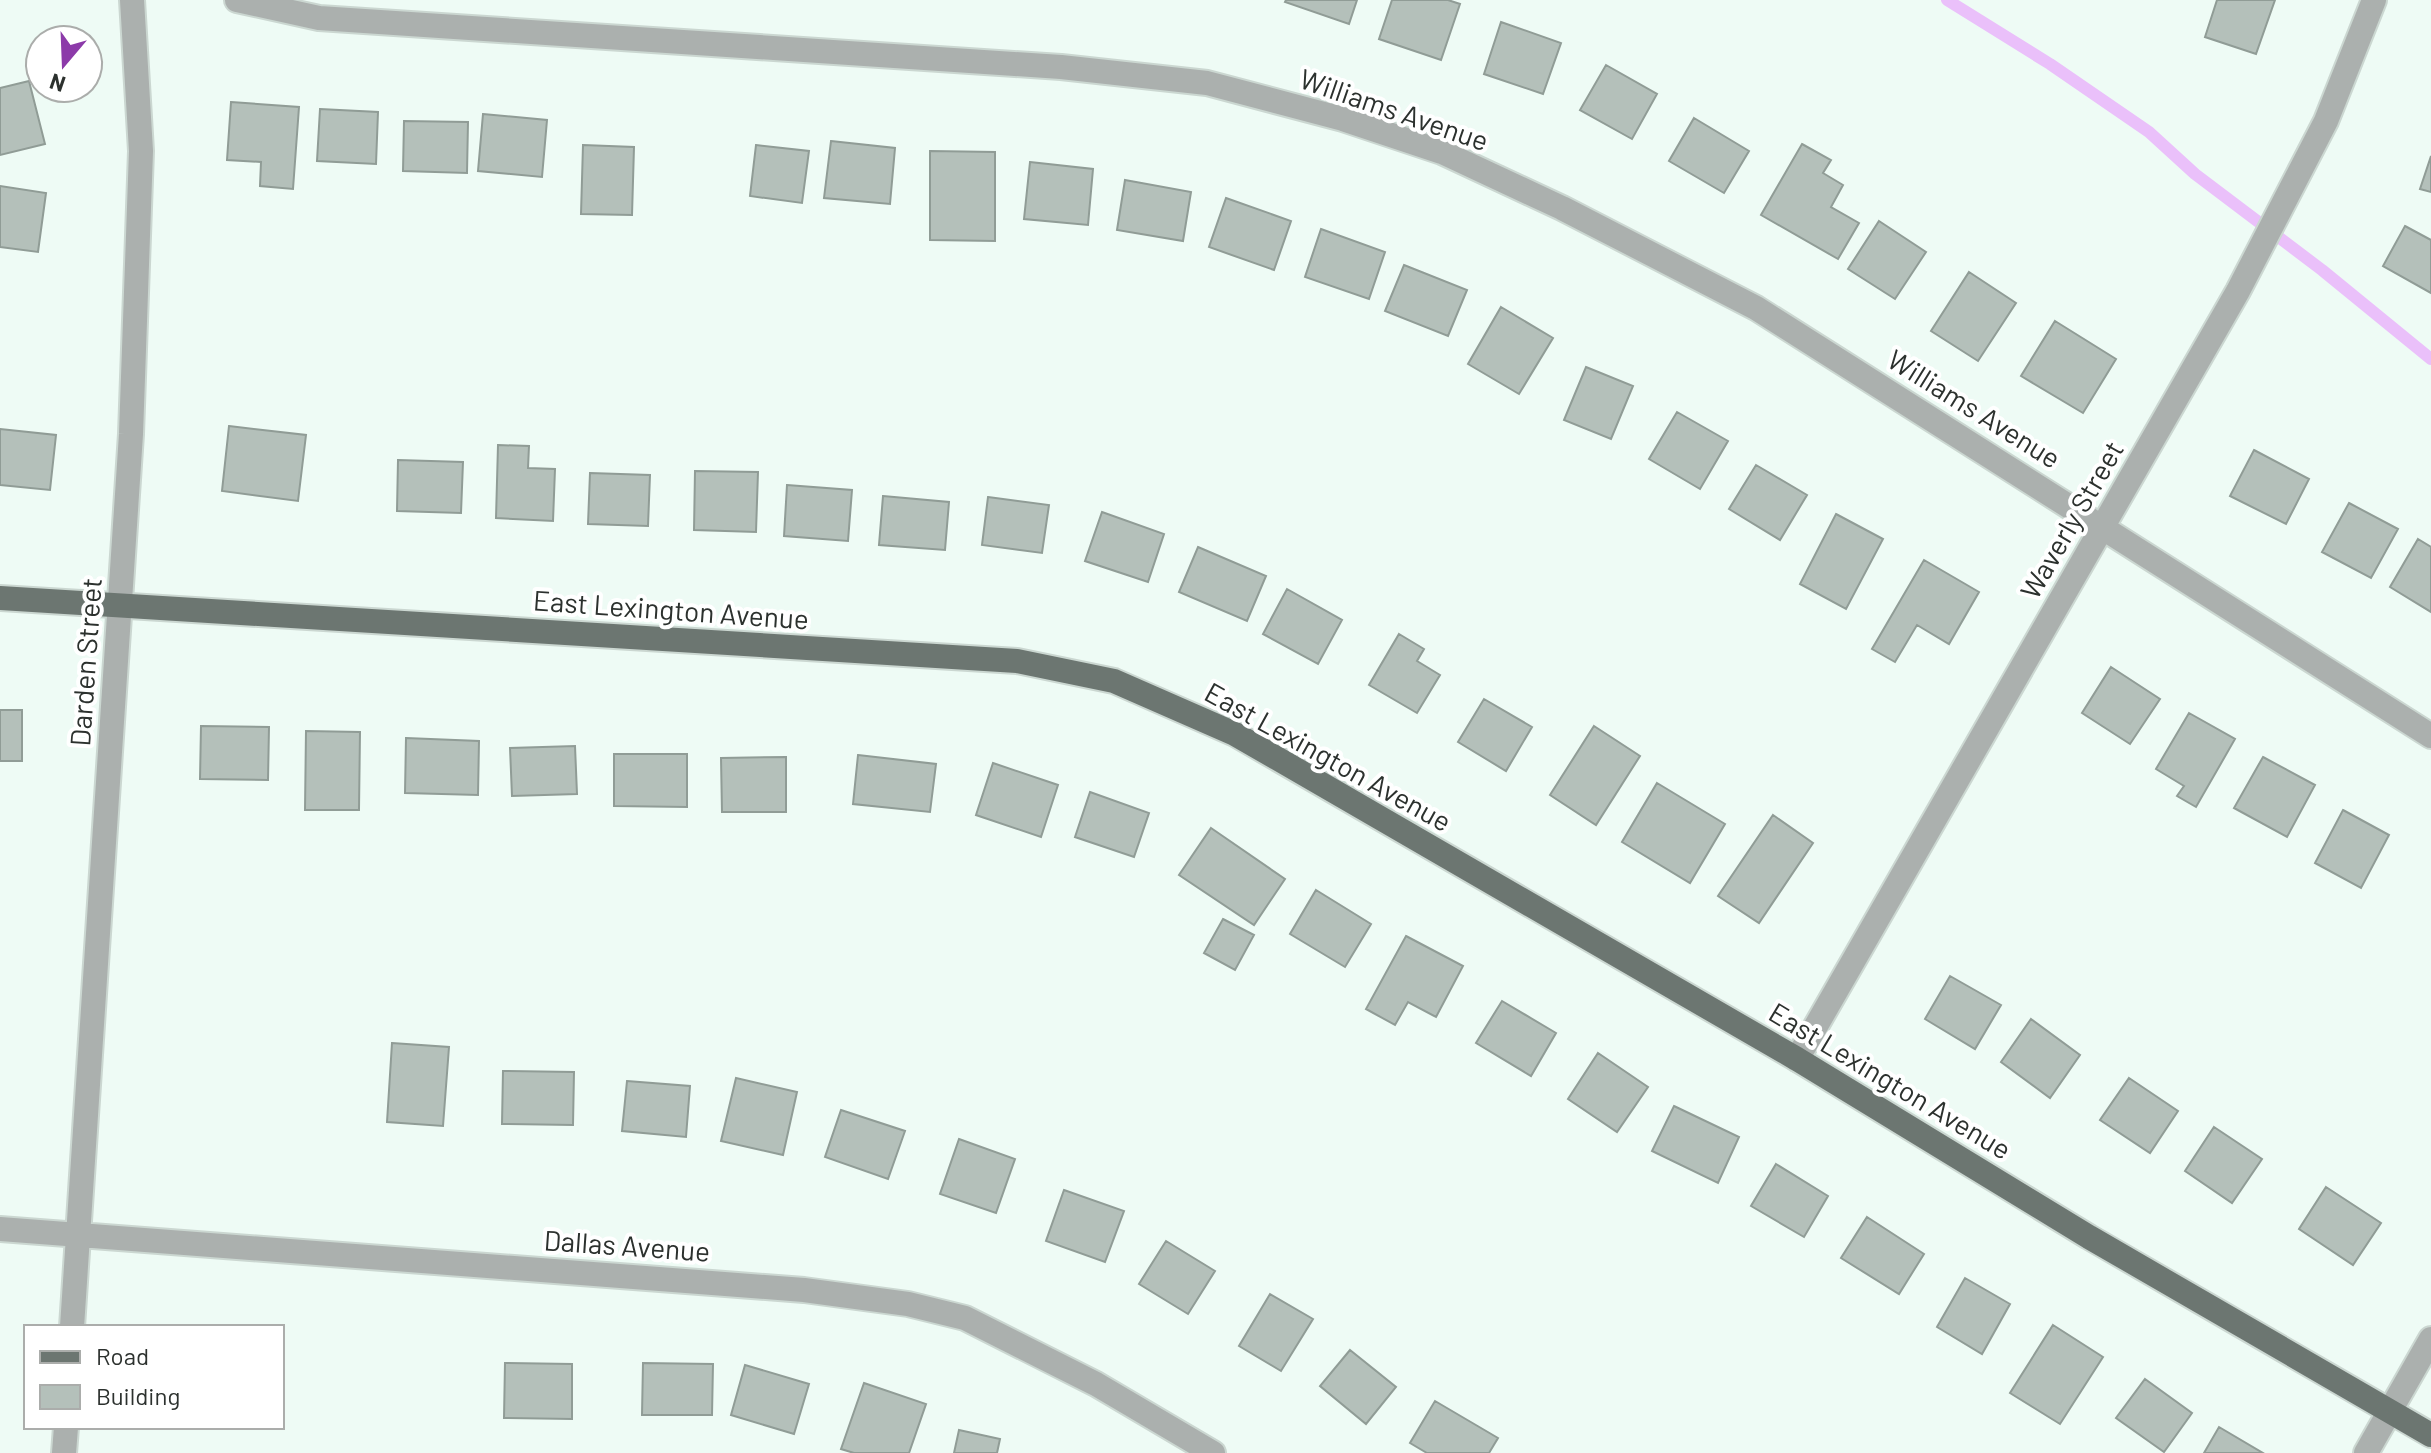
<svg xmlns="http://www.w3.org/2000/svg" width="2431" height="1453" font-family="Barlow,sans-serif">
	<rect width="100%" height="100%" fill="#eefbf5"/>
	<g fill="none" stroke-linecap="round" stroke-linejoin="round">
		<path stroke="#eac0fa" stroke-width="12" d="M1947,0l103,64 99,68 46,42 127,96 109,89"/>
	</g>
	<path fill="#b4c0ba" stroke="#909c96" stroke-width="2" d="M1286,0h71l-8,24 -64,-22z
		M1392,0h56l12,4 -19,56 -62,-21z
		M2217,0h58l-19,54 -51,-17z
		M1501,22l60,21 -18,51 -59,-20z
		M1606,65l51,29 -25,45 -52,-29z
		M29,81l16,63 -45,11v-67z
		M231,102l68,5 -6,82 -33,-3 1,-24 -34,-2z
		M320,109l58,3 -2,52 -59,-3z
		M483,114l64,6 -5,57 -64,-6z
		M1694,118l55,33 -25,42 -55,-32z
		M404,121l64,1 -1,51 -64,-2z
		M831,141l64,7 -5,56 -66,-6z
		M1802,144l29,16 -8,13 20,12 -12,22 28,16 -21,36 -77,-44z
		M583,145l51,2 -2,68 -51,-1z
		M756,145l53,6 -7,52 -52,-7z
		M930,151l65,1v89l-65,-1z
		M2431,156v36l-11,-3z
		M1030,162l63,7 -5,56 -64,-6z
		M1125,180l66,12 -8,49 -66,-11z
		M0,186l46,7 -8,59 -38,-5z
		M1226,198l65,23 -17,49 -65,-23z
		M1879,221l47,31 -31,47 -47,-30z
		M2405,226l26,14v53l-48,-27z
		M1321,229l64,23 -16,47 -64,-22z
		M1404,265l63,25 -19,46 -63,-25z
		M1969,272l47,31 -38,58 -47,-30z
		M1501,307l52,31 -34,56 -51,-30z
		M2055,321l61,38 -33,54 -62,-37z
		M1586,367l47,19 -22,53 -47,-19z
		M1677,412l51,29 -28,48 -51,-30z
		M229,426l77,9 -8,66 -76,-10z
		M0,429l56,6 -6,55 -50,-5z
		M498,445l31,1 -1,22 27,1 -2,52 -57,-3z
		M2254,450l55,29 -23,45 -56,-28z
		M398,460l65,2 -2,51 -64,-2z
		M1756,465l51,30 -27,45 -51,-31z
		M695,471l63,1 -2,60 -62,-2z
		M590,473l60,2 -2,51 -60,-2z
		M787,485l65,5 -4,51 -64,-5z
		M883,496l66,6 -4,48 -66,-5z
		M988,497l61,8 -7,48 -60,-8z
		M2349,503l49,26 -27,49 -49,-26z
		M1102,512l62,22 -16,48 -63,-21z
		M1836,514l47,25 -37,70 -46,-25z
		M2418,539l13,8v65l-41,-25z
		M1198,547l68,29 -19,45 -68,-29z
		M1924,560l55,32 -30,52 -32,-19 -22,37 -23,-13z
		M1287,589l55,31 -24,44 -55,-30z
		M1399,634l25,15 -7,12 23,14 -23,38 -48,-28z
		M2111,667l49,32 -30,45 -48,-31z
		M1484,699l48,28 -26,44 -48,-29z
		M0,710h22v51h-22z
		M2189,713l46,26 -39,68 -19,-11 7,-10 -28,-17z
		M201,726l68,1 -1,53 -68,-1z
		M1594,726l46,30 -44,69 -46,-30z
		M306,731l54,1 -1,78h-54z
		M406,738l73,3 -1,54 -73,-2z
		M575,746l2,48 -65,2 -2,-48z
		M614,754h73v53l-73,-1z
		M858,755l78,9 -6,48 -77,-8z
		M786,757v55h-64l-1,-54z
		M2263,757l52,28 -28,52 -53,-29z
		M993,763l65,22 -17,52 -65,-22z
		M1657,783l68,41 -35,59 -68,-41z
		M1090,792l59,21 -15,44 -59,-20z
		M2343,810l46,25 -28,53 -46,-25z
		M1773,815l40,28 -54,80 -41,-27z
		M1211,828l74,51 -31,46 -75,-50z
		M1316,890l55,34 -26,43 -55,-33z
		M1223,919l31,16 -19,35 -31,-17z
		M1406,936l57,30 -27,51 -28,-15 -13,23 -29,-16z
		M1950,976l51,29 -26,44 -50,-30z
		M1502,1001l54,32 -25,43 -55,-33z
		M2031,1019l49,36 -30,43 -49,-36z
		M392,1043l57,4 -6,79 -56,-4z
		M1598,1053l50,34 -31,45 -49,-33z
		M503,1071l71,1 -1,53 -71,-1z
		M736,1078l61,14 -14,63 -62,-14z
		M2129,1078l49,33 -28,42 -50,-33z
		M627,1081l63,5 -4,51 -64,-6z
		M1674,1106l65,31 -21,46 -66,-32z
		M841,1110l64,21 -17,48 -63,-22z
		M2214,1127l48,32 -30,44 -47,-32z
		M959,1139l56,20 -19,54 -56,-19z
		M1776,1164l52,32 -24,41 -53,-31z
		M2326,1187l55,36 -28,42 -54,-36z
		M1064,1190l60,21 -19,51 -59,-21z
		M1867,1217l57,37 -25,40 -58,-36z
		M1166,1241l49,30 -27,43 -49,-30z
		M1965,1278l45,26 -28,50 -45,-27z
		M1270,1294l43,25 -32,52 -42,-25z
		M2053,1325l50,32 -43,67 -50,-31z
		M1350,1350l46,37 -30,37 -46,-38z
		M505,1363l67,1v55l-68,-1z
		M643,1363l70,1 -1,51h-70z
		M745,1365l64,19 -15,50 -63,-19z
		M2145,1379l47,34 -28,39 -48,-34z
		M864,1383l62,21 -17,49h-55l-13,-4z
		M1435,1401l63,37 -9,15h-62l-17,-10z
		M2219,1427l44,26h-59z
		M959,1430l41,9 -3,14h-43z"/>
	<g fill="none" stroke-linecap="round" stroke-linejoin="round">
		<g stroke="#cbd7d1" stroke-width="28">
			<path id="minor" d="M237,0l82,18 742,49 146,16 136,36 99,33 120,56 194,100 675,428
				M1797,1059l441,-768 88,-170 48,-121
				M0,1229l804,61 104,14 57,14 131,66 117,69
				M72,1327l59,-893 10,-283 -9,-151
				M64,1453l2,-26
				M2366,1453l65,-114"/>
		</g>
		<g stroke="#cbd7d1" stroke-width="28">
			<path id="major" d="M0,598l1017,63 97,20 121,53 562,325 292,178 342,198"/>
		</g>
		<use href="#minor" stroke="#abb0ae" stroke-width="24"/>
		<use href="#major" stroke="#6c7671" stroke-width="24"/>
	</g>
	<g text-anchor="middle" stroke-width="8" stroke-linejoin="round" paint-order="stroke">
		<g font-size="28" fill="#2c312e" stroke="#fff">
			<text transform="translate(1394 110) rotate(19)" y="10">Williams Avenue</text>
			<text transform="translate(1974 409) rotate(32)" y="10">Williams Avenue</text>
			<text transform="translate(2072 520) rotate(-60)" y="10">Waverly Street</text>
			<text transform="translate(671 610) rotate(4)" y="10">East Lexington Avenue</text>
			<text transform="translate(86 662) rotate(-86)" y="10">Darden Street</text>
			<text transform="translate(1328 757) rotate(29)" y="10">East Lexington Avenue</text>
			<text transform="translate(1890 1081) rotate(31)" y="10">East Lexington Avenue</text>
			<text transform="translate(627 1246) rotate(4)" y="10">Dallas Avenue</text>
		</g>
	</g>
	<rect x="24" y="1325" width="260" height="104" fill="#ffffff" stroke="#abadab" stroke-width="2"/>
	<rect x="40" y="1351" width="40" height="12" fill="#6c7671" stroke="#abadab" stroke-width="2"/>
	<text x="96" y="1365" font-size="24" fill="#2c312e">Road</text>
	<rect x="40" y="1385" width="40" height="24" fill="#b4c0ba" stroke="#abadab" stroke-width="2"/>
	<text x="96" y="1405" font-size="24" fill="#2c312e">Building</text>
	<g transform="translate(64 64) rotate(199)"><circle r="38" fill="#ffffff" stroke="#abadab" stroke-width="2"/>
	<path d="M0-6L14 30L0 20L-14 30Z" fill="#8c3aa9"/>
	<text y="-12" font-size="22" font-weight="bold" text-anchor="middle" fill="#2c312e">N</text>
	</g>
</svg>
